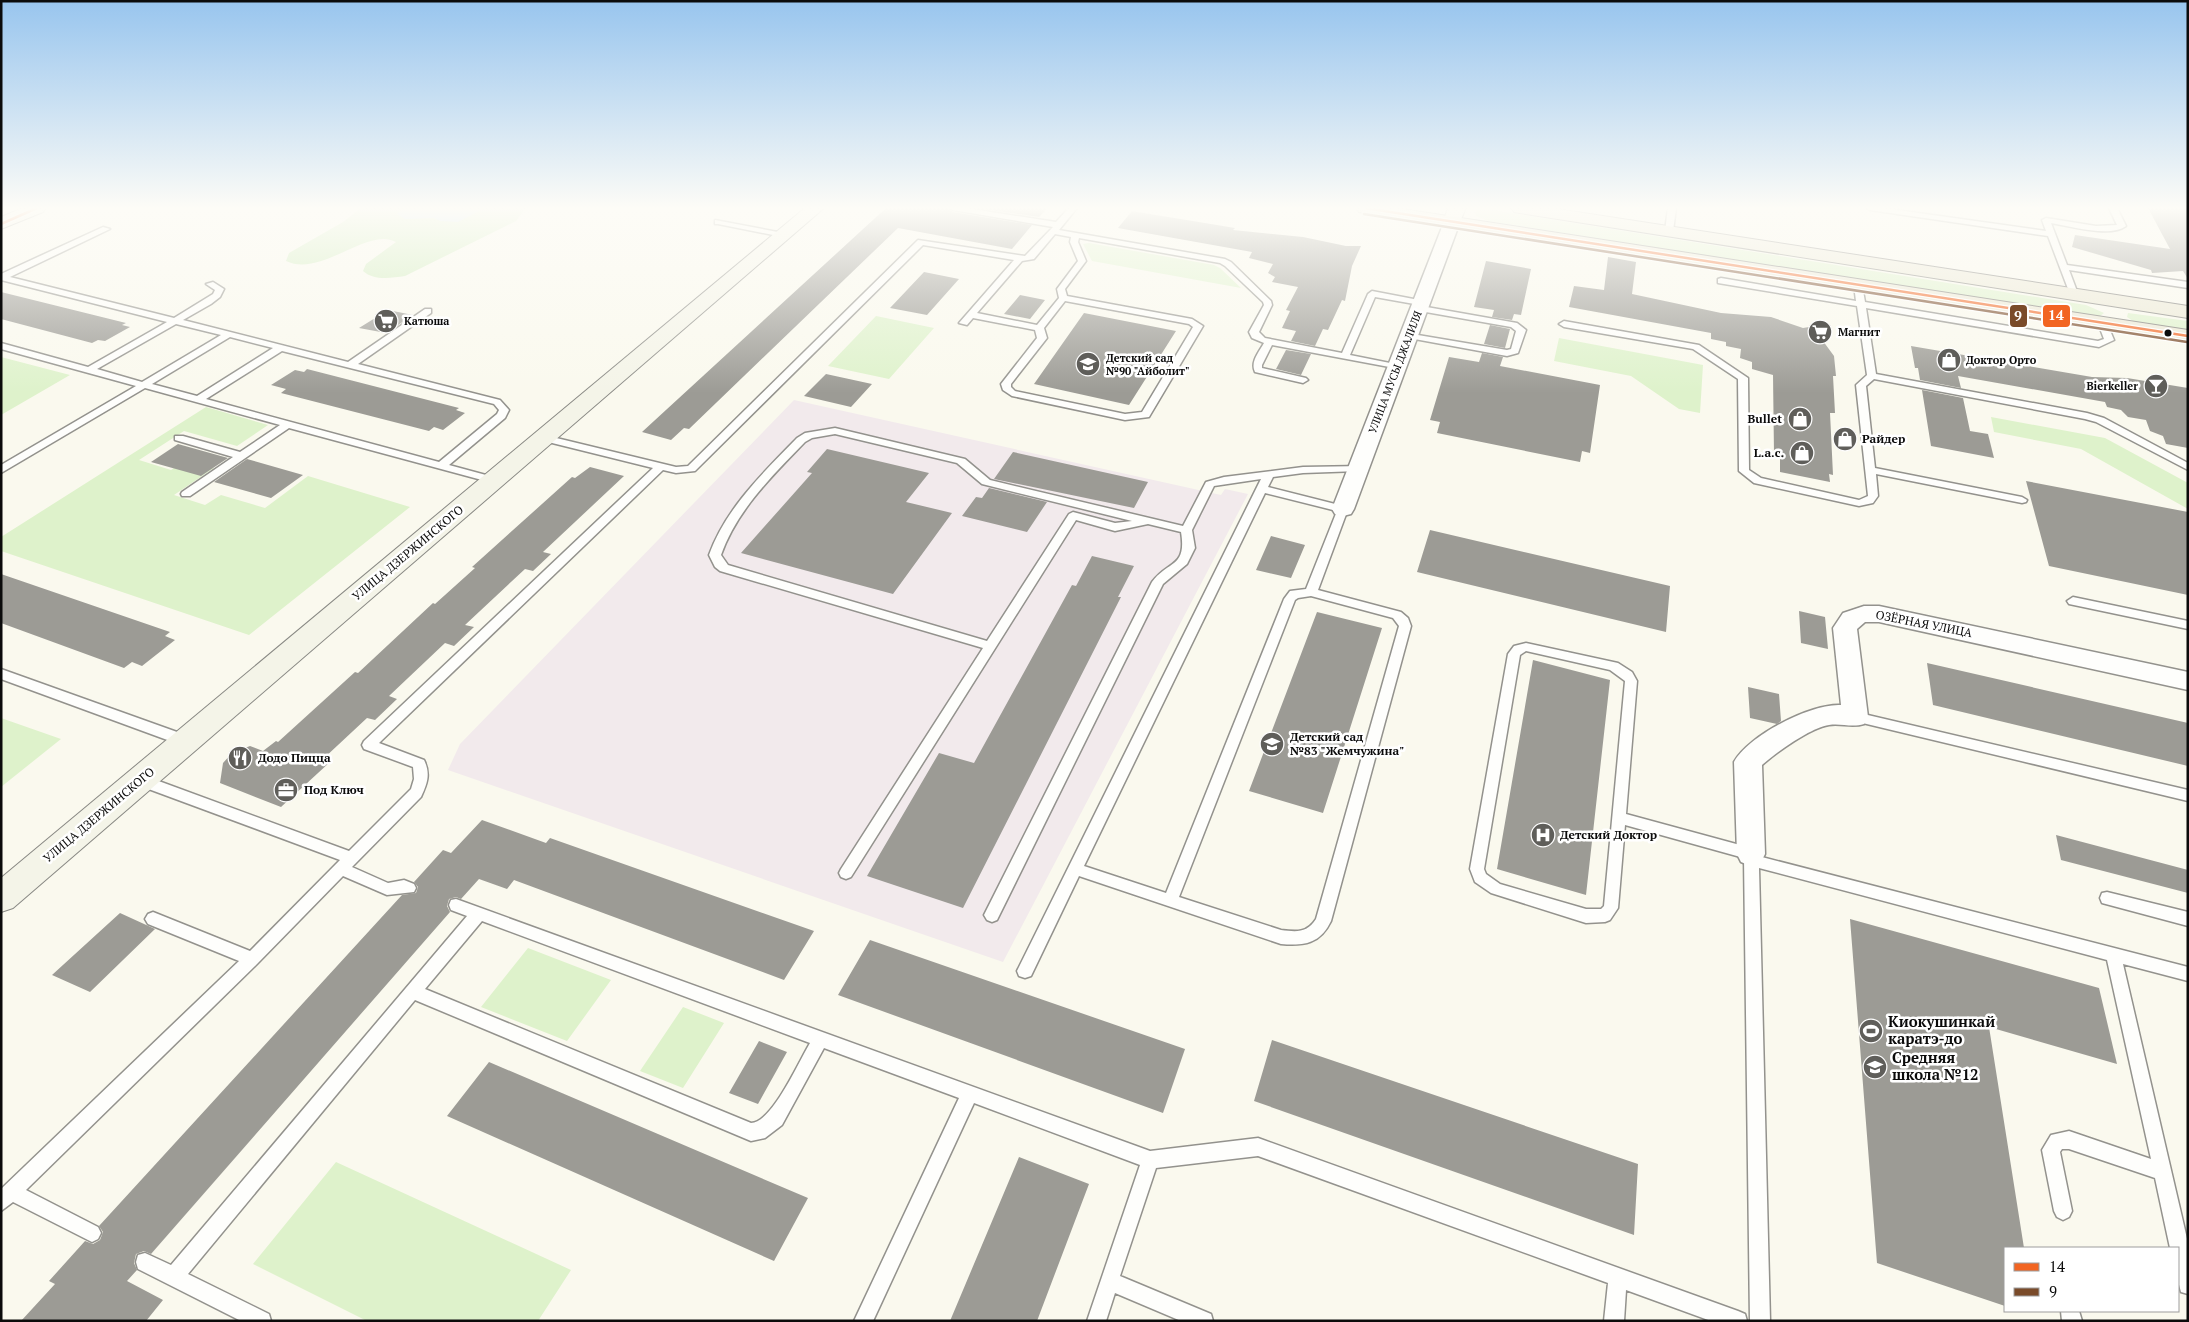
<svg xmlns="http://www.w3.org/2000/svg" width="2189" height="1322" font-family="'PT Serif',serif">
	<rect width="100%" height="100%" fill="#faf9ee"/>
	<path fill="#f2eaec" d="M794,400l427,95 4,-6 23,5 -245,468 -555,-192 12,-26z"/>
	<path fill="#def2cb" d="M1478,210h15l593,95 18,8 -4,3h-12l-600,-95 -12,-5 -1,-4z
		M1089,243l125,22 6,3 21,20 -149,-27 -9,-17z
		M2128,313l60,8v10l-52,-8 -9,-6z
		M876,316l58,12 -45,51 -61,-13z
		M1559,338l144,27 -3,48 -21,-4 -48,-33 -77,-15z
		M1,357l69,18 -69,40z
		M206,407l62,18 -31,21 -53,-15 -45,29 32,10 15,-10 28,8 -40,27 31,10 16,-10 44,13 43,-32 102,31 -161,128 -248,-84v-14z
		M1991,417l114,21 83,45v26l-107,-60 -87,-17z
		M1,718l60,21 -60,48z
		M528,948l83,32 -44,61 -86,-34z
		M683,1007l41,16 -41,65 -43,-17z
		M336,1162l235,108 -33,51h-171l-114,-57z"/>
	<path fill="#cdebb9" d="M361,208h162l2,1 -9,12 -111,55c-14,2 -31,5 -42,-5l3,-7 30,-22c-29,-16 -74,36 -110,19l3,-8 54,-31z"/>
	<path fill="#c1def8" d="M404,208h69l8,2 -23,12 -18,-1 -6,-3 -29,1 -8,-5z"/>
	<path fill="#9c9b95" d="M886,208h61l6,4 79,13 -20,24 -114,-21 -209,201 -5,-1 -13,12 -29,-8z
		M974,208h74l-9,9z
		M2148,208h40v71l-5,-8 -31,2 -1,-3 -79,-23 3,-12 95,14z
		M1132,211l103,17 -2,2 70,7 43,9h15l-9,20 -7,35 -3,-1 -14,30 -5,-1 -8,17 -24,-5 5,-10 -14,-3 8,-17 -4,-1 12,-23 -26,-5 3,-5 -7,-4 5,-9 -24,-6 3,-6 -134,-24z
		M1608,257l28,5 -4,32 89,19 50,4 32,11 12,-2 13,3 -5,12 11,15 2,20h-3l2,37h-5l3,62 -4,-1 1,8 -50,-10v-17l-6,-1 -1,-79 -21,-6v-7l-12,-4 1,-9 -15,-3v-4l-15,-3v-6l-142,-26 5,-21 30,4z
		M1486,261l45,8 -10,46 -7,-1 -2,6 -20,-3 2,-7 -20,-3z
		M924,272l35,7 -32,36 -37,-7z
		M1,292l125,31 -4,2 8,2 -25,14 -7,-1 -6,3 -91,-24z
		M1020,295l25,5 -15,19 -26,-5z
		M388,310l25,5 -27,18 -27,-5z
		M1084,313l92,18 -47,74 -95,-21z
		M1490,325l20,4 -5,19 -21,-4z
		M1911,346l181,31 35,1 61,10v60l-22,-4 -3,-8 -13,-5 -4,-11 -18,-3 -7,-7 -14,-3 -2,-5 -147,-26 3,12 -41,-8 -2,-12h-3z
		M1286,350l25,4 -10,21 -25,-6z
		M1482,353l21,4 -3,9 100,19 -10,68 -8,-2 -2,11 -143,-29 3,-11 -10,-2 19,-63 30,5z
		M307,369l152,39 -3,2 9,3 -22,17 -9,-3 -5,4 -148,-38 5,-4 -15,-4 24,-15 9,2z
		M826,374l46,10 -21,23 -47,-11z
		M1922,390l41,8 7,33 18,3 6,24 -63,-12z
		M178,444l50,14 -27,18 -50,-14z
		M827,449l102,24 -23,29 46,11 -59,81 -152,-41 71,-80 -5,-1z
		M1013,452l135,30 -14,26 -140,-29z
		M247,459l56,16 -32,23 -57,-16z
		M590,467l34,9 -81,76 8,2 -18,17 -8,-2 -60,56 9,2 -20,19 -9,-3 -56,53 8,3 -22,21 -8,-2 -44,41 7,3 -49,45 -61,-24 3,-20 9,-10 18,-7 13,5 13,-10 2,1 77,-70 3,1 75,-70 2,1 40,-36 -3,-1 100,-90 3,1z
		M2026,481l162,31v83l-139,-29z
		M989,488l58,14 -20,30 -65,-16 14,-19 6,1z
		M1430,530l240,56 -4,46 -249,-60z
		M1271,536l34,9 -14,33 -35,-8z
		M1092,556l42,10 -16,31h3l-158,311 -96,-32 72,-123 35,10 98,-178 4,1z
		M1,574l169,58 -5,4 10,4 -33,26 -10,-4 -8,6 -123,-45z
		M1799,611l26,6 3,32 -27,-6z
		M1317,612l65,16 -59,185 -74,-22z
		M1533,660l77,20 -24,215 -89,-26z
		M1927,663l261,60v43l-255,-61z
		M1748,687l31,7 2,27 -4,3 -27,-6z
		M482,820l64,23 4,-5 264,93 -30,49 -270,-100 -7,9 -28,-10 -18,20 -5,-2 -7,2 -2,7 3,6 -299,342 -7,-3 -8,3 -2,9 3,7 -10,11 36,19 -17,21h-125l34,-37 -6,-3 36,-40 8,3 7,-4 3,-8 -4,-6 303,-331 14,-2 2,-6 -4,-5 29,-32 8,3z
		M2056,835l132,35v23l-127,-33z
		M120,913l35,16 -65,63 -38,-17z
		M1850,919l249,69 18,76 -128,-37 35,221h-19v58l-128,-43z
		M870,940l315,109 -22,64 -325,-118z
		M1272,1040l366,124 -4,71 -380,-134z
		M759,1041l28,11 -29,52 -29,-11z
		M489,1062l319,136 -34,63 -327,-145z
		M1019,1157l70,27 -52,137h-87z"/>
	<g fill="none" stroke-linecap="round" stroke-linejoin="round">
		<g stroke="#93928d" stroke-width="3">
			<path id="lane" d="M949,208h16l91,14 13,-14h8l-18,22 166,29 6,3 40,39 1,4 -13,27 6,6 77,15 26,-59 4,-3 52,10 1,2 -4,3 96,17 9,7 -8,23 -11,3 -98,-18 -5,-3 2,-2 101,17 4,-1 5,-18 -5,-4 -91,-16 -4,-3 4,-3 -45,-8 -25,58 50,10v4l-128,-24 -10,20v3l44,10 2,2 -5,3 -48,-11c-5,-10 4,-20 9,-29l-12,-5 -3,-6 15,-27 -1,-3 -38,-36 -5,-3 -141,-25 -1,4 8,19 -21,28 2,7 125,23 11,7 -54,91 -24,3 -113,-24 -9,-6 -2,-6 36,-46 -2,-8 -62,-12 -6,7 -8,-2 55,-63 -91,-15 -228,226 -19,2 -13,-3 -284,273 45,17c7,14 3,24 -3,37l-69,70 36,16 16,-3 10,4 2,4 -2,4 -27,3 -44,-19 -86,88 -231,226 72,37 3,6 -3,6 -6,3 -6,-3 -73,-37 -12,9v-22l238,-228 -91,-37 -3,-5 3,-5 5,-2 97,39 90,-91 -205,-76 -2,-4 2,-4 5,-1 5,1 204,75 62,-62 3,-10 -1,-12 -49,-18 -2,-4 2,-4 289,-273 -113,-28v-4l4,-1 132,32 12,-1 230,-226 107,16 28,-29 -100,-17zM1055,234l16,3 -1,5 8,19 -21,28 2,9 -22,27 -60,-12 45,-52 12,-2zM1065,301l124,23 4,3 -51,85 -17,2 -110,-23 -4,-4v-3l36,-46 -3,-10z
				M1668,208h8l-3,23 -4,2 -4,-2z
				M1866,208h17l163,23 -4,-11 4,-2 50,8 21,-1 -8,-17h8l9,18c-16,12 -56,0 -75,-3l16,42 121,17v6l-119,-18 9,24 -4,3 -4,-3 -22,-58 -178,-26z
				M715,220l68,13 4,2 -4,2 -65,-13h-3z
				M103,227l7,2 -100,48 164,41 39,-24 2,-4 -9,-6 7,-2 11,7 -4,8 -9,7 -28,16 165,42 77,-53h6v4l-73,51 142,36 9,10 -4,8 -56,47 48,13 1,2 -5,3 -204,-55 -99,68h-8l-1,-2 1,-2 51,-35 -58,-17v-4h8l57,16 40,-27 -135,-37 -144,85v-8l135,-79 -135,-37v-6l87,24 79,-45 -166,-42v-6zM176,324l45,11 -79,47 -45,-13zM230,337l43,11 -76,48 -45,-12zM282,351l212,53 5,6 -2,4 -58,48 -233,-63z
				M1721,278l135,23 -2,-16 4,-3 4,3 3,17 233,39 6,-2 -6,-16 8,-2 8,19 -15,7 -233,-39 10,66 211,39 17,5 84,45v7l-92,-48 -11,-3 -211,-40 -8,7 9,82 147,29 5,3 -1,2 -4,1 -146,-29 2,22 -5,7 -14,3 -105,-23 -15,-12 -1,-92 -45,-30 -129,-22 -5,-3 5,-3 135,24 49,33 1,92 12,8 98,22 9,-4 -12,-111 11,-10 -10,-69 -139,-23v-4z
				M835,428l130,31 25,21 193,46 23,-44 18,-5 79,-10 60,-1v4l-4,1 -56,2 -30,4 -5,10 79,20 1,2 -30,81 83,22 7,6 3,8 -80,295c-11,23 -27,25 -50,23l-202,-68 -48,100 -6,2 -6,-2 -2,-5 244,-492 -47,7 -22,44 3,18 -8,16 -24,20 -166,336 -5,2 -5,-2 -3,-5 168,-333c16,-22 35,-14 29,-50l-33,-8 -33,7 -39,-11 -225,357 -5,2 -5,-2 -2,-4 2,-4 142,-221 -263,-77 -5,-4 -6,-12c17,-47 54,-82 88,-117l8,-5zM835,434l122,29 25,21 150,37 -17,2 -42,-11 -4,2 -82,127 -259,-76 -7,-10c16,-45 51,-79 84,-113l7,-4zM1265,493l72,18 -31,78 -16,2 -6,8 -118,294 -82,-27zM1311,596l82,22 6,8 -83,293c-9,14 -19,13 -35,11l-102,-33 116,-297 3,-2z
				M2073,597l115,24v8l-119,-25 -2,-3z
				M1526,643l92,20 14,9 5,9 -11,133 125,34 5,2 2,6 430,111v14l-65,-17 65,279v51l-7,-2 -3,-11v-33h-8l-15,-70 -86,-29h-7l-2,3 12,59 -3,6 -6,3 -6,-3 -3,-6 -12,-61 9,-15 18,-4 82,28 -44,-199 -348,-92 11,453h-20l-6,-463 -119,-33 -7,83 -8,12 -5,2 -19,1 -95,-30 -16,-11 -5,-13 38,-215 6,-8zM1526,651l84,19 15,11 -21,225 -3,3h-15l-86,-25 -14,-10 -2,-5 36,-214z
				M1,669l190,68 2,4 -2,4h-10l-180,-66z
				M1855,712l333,78v11l-338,-81 -2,-3 2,-3z
				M2107,892l81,20v14l-86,-23 -2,-5 2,-5z
				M456,899l694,252 108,-13 480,173 7,3 2,7h-36l-85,-31 -2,31h-20l4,-38 -350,-127 -102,12 -36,108 91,38 2,7h-32l-66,-28 -9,28h-19l53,-156 -166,-62 -101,218h-19l105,-223 -135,-50 -42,77 -17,13 -14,3 -336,-141 -227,274 81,40 2,7h-30l-103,-52 -2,-7 2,-7 7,-2 26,12 296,-349 -16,-6 -2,-5 2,-5zM482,921l328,122c-11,18 -38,80 -59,80l-326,-134z
				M2061,1311h18l3,10h-20z"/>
		</g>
		<g stroke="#93928d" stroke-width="3">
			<path id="street" d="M1452,217l8,5 -106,287 -3,5 -8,2 -8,-2 -3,-5 112,-287z
				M1864,606h15l309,66v18l-309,-68h-14l-8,7 11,88 -4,7c-12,4 -23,-1 -35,1 -19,3 -52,27 -67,40l3,89 -4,8 -10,4 -10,-4 -4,-8 -3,-92c14,-26 77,-59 107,-57l-8,-77 10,-15z"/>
		</g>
		<g stroke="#898984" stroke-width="2">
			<path id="secondary" d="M23,208h23l-3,4 -42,17v-12z
				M805,208h19l-811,700 -12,4v-34z
				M1448,208h18l-8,18h-12l-3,-4z"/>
		</g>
		<g stroke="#807f7a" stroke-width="2">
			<path id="primary" d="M1356,208h40l792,122v12l-823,-129 -6,-1z
				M1511,208h40l637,98v12l-668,-105 -6,-1z"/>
		</g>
		<use href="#lane" fill="#fefefc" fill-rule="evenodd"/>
		<use href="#street" fill="#fefefc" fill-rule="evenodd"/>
		<use href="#secondary" fill="#f4f4e8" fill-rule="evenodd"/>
		<use href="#primary" fill="#ece9d6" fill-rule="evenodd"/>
		<g stroke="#fff" stroke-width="5">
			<path id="bus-1" d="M1365,208l823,128
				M1,224l36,-16"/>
		</g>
		<g stroke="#fff" stroke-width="5">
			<path id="bus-2" d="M1364,214l823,128"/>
		</g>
		<use href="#bus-1" stroke="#f26522" stroke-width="2.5"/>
		<use href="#bus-2" stroke="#7a4b2a" stroke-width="2.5"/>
	</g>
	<linearGradient id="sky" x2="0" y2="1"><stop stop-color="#98c5ee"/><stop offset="0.53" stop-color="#fdfcf7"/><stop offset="1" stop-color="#fdfcf7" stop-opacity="0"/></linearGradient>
	<rect width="2189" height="393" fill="url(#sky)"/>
	<defs>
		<g id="supermarket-disc" transform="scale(1.25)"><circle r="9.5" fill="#5f5e5a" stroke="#fff"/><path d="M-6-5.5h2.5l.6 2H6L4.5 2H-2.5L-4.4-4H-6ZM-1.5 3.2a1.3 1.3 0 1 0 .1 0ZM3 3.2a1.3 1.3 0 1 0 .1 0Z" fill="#fff"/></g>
		<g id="shop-disc" transform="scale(1.25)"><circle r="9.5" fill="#5f5e5a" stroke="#fff"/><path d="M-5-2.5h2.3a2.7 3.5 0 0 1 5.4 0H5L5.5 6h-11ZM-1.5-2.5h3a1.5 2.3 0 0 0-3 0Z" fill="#fff"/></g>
		<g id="school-disc" transform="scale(1.25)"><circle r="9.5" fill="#5f5e5a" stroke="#fff"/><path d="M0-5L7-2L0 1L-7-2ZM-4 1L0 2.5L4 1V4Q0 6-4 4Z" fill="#fff"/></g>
		<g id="bar-disc" transform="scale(1.25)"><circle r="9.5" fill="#5f5e5a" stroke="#fff"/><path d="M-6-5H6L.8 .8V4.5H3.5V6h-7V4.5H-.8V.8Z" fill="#fff"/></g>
		<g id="restaurant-disc" transform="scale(1.25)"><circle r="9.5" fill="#5f5e5a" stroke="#fff"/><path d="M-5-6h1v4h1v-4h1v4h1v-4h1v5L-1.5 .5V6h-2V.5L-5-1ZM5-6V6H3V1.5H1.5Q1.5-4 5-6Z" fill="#fff"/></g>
		<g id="office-disc" transform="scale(1.25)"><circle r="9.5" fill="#5f5e5a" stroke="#fff"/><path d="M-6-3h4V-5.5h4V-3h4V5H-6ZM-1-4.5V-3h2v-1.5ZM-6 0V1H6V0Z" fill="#fff"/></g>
		<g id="hospital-disc" transform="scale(1.25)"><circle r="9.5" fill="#5f5e5a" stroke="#fff"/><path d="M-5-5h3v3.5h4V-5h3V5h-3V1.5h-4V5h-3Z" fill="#fff"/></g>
		<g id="stadium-disc" transform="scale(1.25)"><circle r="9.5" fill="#5f5e5a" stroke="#fff"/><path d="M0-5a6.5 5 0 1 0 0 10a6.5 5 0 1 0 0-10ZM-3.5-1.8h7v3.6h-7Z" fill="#fff"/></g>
	</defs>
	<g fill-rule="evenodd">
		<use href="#supermarket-disc" x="386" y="321"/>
		<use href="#supermarket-disc" x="1820" y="332"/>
		<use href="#shop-disc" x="1949" y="360"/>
		<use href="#school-disc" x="1088" y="364"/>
		<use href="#bar-disc" x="2156" y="386"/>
		<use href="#shop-disc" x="1800" y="419"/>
		<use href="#shop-disc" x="1845" y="439"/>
		<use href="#shop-disc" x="1802" y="453"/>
		<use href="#school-disc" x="1272" y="744"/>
		<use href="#restaurant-disc" x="240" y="758"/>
		<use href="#office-disc" x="286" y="790"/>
		<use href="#hospital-disc" x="1543" y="835"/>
		<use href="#stadium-disc" x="1871" y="1031"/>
		<use href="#school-disc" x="1875" y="1067"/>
	</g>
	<circle fill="#0b0b0b" stroke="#fff" stroke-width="2" cx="2168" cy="333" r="4.5"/>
	<g text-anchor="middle" stroke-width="5" stroke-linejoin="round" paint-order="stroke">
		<g font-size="11" font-weight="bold" fill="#0b0b0b" stroke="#fff" text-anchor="start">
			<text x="404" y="325">Катюша</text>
			<text x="1838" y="336">Магнит</text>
			<text x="1106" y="362">Детский сад<tspan x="1106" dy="13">№90 "Айболит"</tspan></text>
			<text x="1966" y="364">Доктор Орто</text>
			<text x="2138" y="390" text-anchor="end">Bierkeller</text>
		</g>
		<g font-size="11" fill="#0b0b0b" stroke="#fff">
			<text transform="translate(1395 372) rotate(-69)" y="4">УЛИЦА МУСЫ ДЖАЛИЛЯ</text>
		</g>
		<g font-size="12" font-weight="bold" fill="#0b0b0b" stroke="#fff" text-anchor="start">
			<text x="1782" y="423" text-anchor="end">Bullet</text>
			<text x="1862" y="443">Райдер</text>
			<text x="1784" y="457" text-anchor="end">L.a.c.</text>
			<text x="1290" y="741">Детский сад<tspan x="1290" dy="14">№83 "Жемчужина"</tspan></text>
			<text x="258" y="762">Додо Пицца</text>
			<text x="304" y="794">Под Ключ</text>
			<text x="1560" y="839">Детский Доктор</text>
		</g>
		<g font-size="12" fill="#0b0b0b" stroke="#fff">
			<text transform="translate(408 553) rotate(-40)" y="4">УЛИЦА ДЗЕРЖИНСКОГО</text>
			<text transform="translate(1924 624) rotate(11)" y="4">ОЗЁРНАЯ УЛИЦА</text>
			<text transform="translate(99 815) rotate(-40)" y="4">УЛИЦА ДЗЕРЖИНСКОГО</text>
		</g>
		<g font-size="15" font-weight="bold" fill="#0b0b0b" stroke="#fff" text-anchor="start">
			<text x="1888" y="1027">Киокушинкай<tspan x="1888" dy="17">каратэ-до</tspan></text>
			<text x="1892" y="1063">Средняя<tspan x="1892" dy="17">школа №12</tspan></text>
		</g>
	</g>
	<g stroke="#fff" stroke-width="2">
		<rect x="2042" y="304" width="29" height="24" rx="5" fill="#f26522"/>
		<rect x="2009" y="304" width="19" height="24" rx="5" fill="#7a4b2a"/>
	</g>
	<g font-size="14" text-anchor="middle" font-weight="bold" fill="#fff">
		<text x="2056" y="320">14</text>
		<text x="2018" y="321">9</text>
	</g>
	<rect width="2189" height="1322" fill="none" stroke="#0b0b0b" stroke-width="5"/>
	<rect x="2004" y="1247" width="175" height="65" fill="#ffffff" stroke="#9d9d9d"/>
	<rect x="2014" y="1263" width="25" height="8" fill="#f26522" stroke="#9d9d9d"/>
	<text x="2049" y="1272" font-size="15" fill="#0b0b0b">14</text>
	<rect x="2014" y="1288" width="25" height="8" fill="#7a4b2a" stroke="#9d9d9d"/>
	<text x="2049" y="1297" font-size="15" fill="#0b0b0b">9</text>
</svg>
